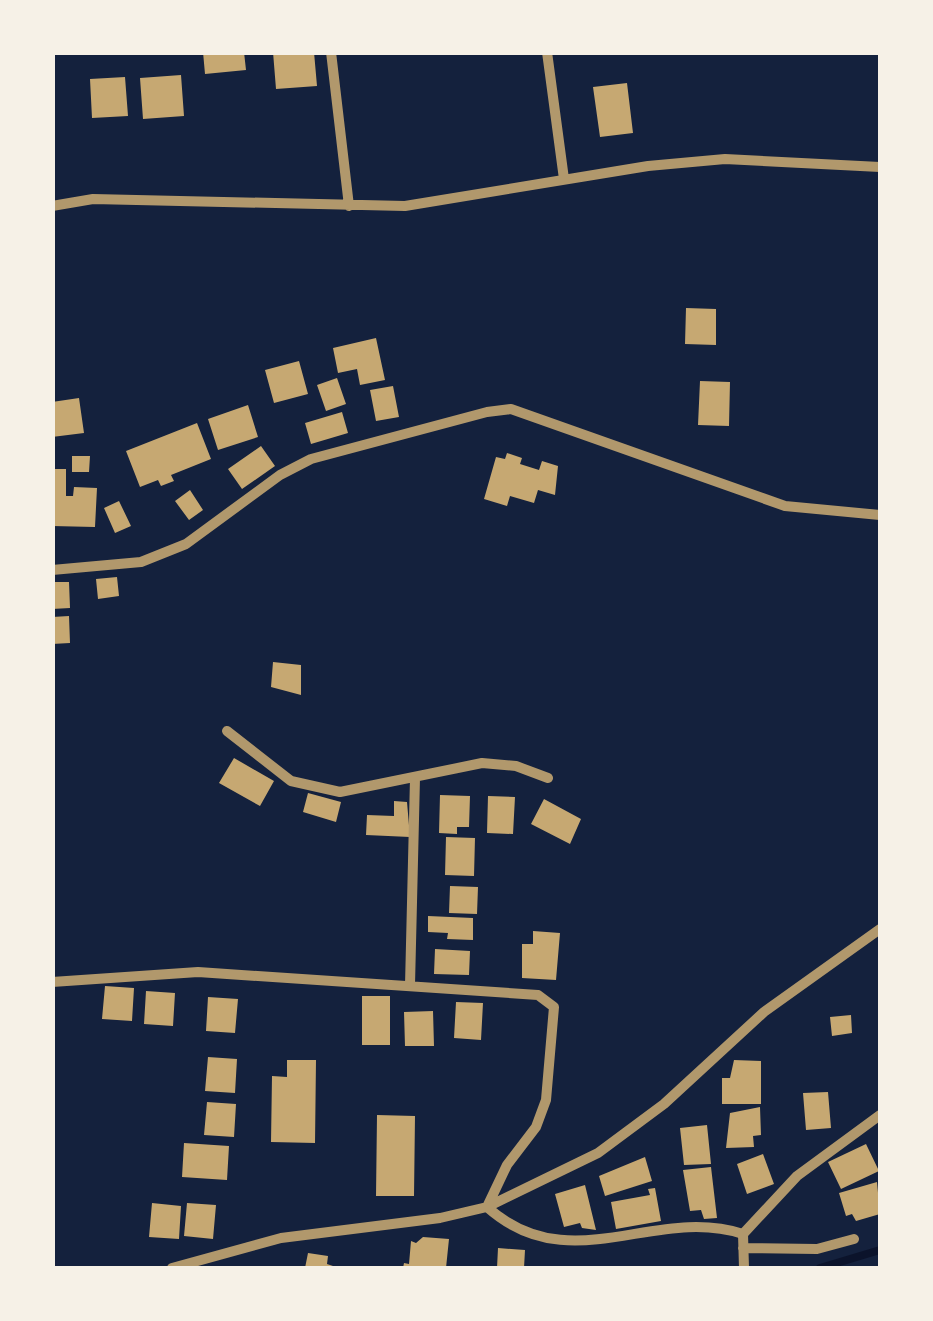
<svg xmlns="http://www.w3.org/2000/svg" width="933" height="1321" font-family="'Roboto Condensed',sans-serif">
	<rect width="100%" height="100%" fill="#14213d"/>
	<g fill="none" stroke-linecap="round" stroke-linejoin="round">
		<path stroke="#0b132b" stroke-width="8" d="M820,1268l60,-18"/>
	</g>
	<path fill="#c6a872" d="M203,52h41l2,18 -41,4z
		M273,52h41l3,34 -41,3z
		M181,75l3,41 -41,3 -3,-41z
		M125,77l3,39 -36,2 -2,-39z
		M627,83l6,50 -33,4 -7,-50z
		M686,308l30,1v36l-31,-1z
		M376,338l9,42 -25,5 -3,-16 -19,4 -5,-25z
		M299,361l9,33 -34,9 -9,-33z
		M337,378l9,26 -20,7 -9,-26z
		M700,381l30,1 -1,44 -31,-1z
		M393,386l6,31 -23,4 -6,-31z
		M79,398l5,35 -32,4v-35z
		M248,405l10,32 -40,13 -10,-31z
		M342,412l6,21 -37,11 -6,-21z
		M197,423l14,36 -40,16 3,6 -13,5 -3,-6 -18,7 -14,-36z
		M261,446l14,20 -33,23 -14,-20z
		M507,453l15,5 -2,6 19,6 3,-9 16,5 -3,29 -17,-5 -4,13 -24,-7 -3,10 -23,-7 12,-42 9,2z
		M72,456h18l-1,16h-17z
		M52,469h14v27h7l1,-9 23,1 -2,39 -43,-1z
		M190,490l13,20 -14,10 -14,-19z
		M119,501l12,25 -16,7 -11,-25z
		M117,577l2,19 -21,3 -2,-20z
		M52,582h17l1,26 -18,1z
		M69,616l1,27 -18,1v-27z
		M273,662l28,3v30l-30,-8z
		M234,758l40,23 -14,25 -41,-23z
		M308,793l33,9 -5,20 -33,-10z
		M440,795l30,1 -1,31h-12v7l-18,-1z
		M488,796l27,1 -2,37 -26,-1z
		M544,799l37,20 -11,25 -39,-20z
		M394,801l13,1 3,35 -44,-2 1,-20 27,1z
		M446,837l29,1 -1,38 -29,-1z
		M450,886l28,1 -1,27 -28,-1z
		M428,916l45,2v22l-26,-1 1,-6 -20,-1z
		M533,931l27,2 -4,47 -34,-2v-34h11z
		M435,949l35,2 -1,24 -35,-1z
		M105,986l29,2 -2,33 -30,-2z
		M146,991l29,2 -2,33 -29,-2z
		M362,996h28v49h-28z
		M208,997l30,2 -3,34 -29,-2z
		M456,1002l27,1 -2,37 -27,-2z
		M433,1011l1,35h-29l-1,-34z
		M851,1015l1,18 -20,3 -2,-19z
		M208,1057l29,2 -2,34 -30,-2z
		M287,1060h29l-1,83 -44,-1 1,-66 15,1z
		M734,1060l27,1v43h-39v-26h8z
		M828,1092l3,36 -25,2 -3,-37z
		M207,1102l29,2 -2,33 -30,-2z
		M760,1107l1,28 -8,1 1,11 -28,1 4,-35z
		M377,1115l38,1 -1,80h-38z
		M707,1125l4,39 -27,1 -4,-37z
		M184,1143l45,3 -2,34 -45,-3z
		M866,1144l13,27 -38,18 -13,-27z
		M763,1154l11,30 -27,10 -10,-30z
		M645,1157l7,24 -47,15 -6,-20z
		M711,1167l6,51 -13,1 -3,-9 -11,1 -7,-41z
		M877,1182l3,32 -24,7 -4,-7 -6,2 -7,-23z
		M585,1185l11,45 -14,-2 -2,-5 -16,4 -9,-33z
		M655,1188l6,33 -45,8 -5,-27 39,-7 -2,-6z
		M152,1203l29,3 -2,33 -30,-2z
		M187,1203l29,2 -3,34 -29,-3z
		M423,1237l26,2 -3,29h-43l1,-5 5,1 2,-23 5,2z
		M498,1248l27,2 -1,18h-27z
		M308,1253l20,3 -1,8 12,4h-34z"/>
	<g fill="none" stroke-linecap="round" stroke-linejoin="round">
		<path stroke="#b1986c" stroke-width="10" d="M331,52l18,154
			M547,52l17,127
			M52,206l41,-7 312,7 243,-40 77,-7 155,8
			M52,570l89,-8 45,-18 94,-69 31,-16 176,-47 24,-3 274,97 95,9
			M227,731l64,50 49,11 142,-29 34,3 32,12
			M52,982l146,-10 340,23 16,12 -8,93 -10,27 -29,38 -20,42c83,74 167,-2 256,27
			M410,985l5,-207
			M743,1248l74,1 37,-10
			M172,1268l109,-30 159,-20 47,-11 111,-54 66,-49 100,-92 116,-83
			M744,1268l-1,-34 54,-58 83,-61"/>
	</g>
	<rect width="933" height="1321" fill="none" stroke="#f6f1e7" stroke-width="110"/>
</svg>
